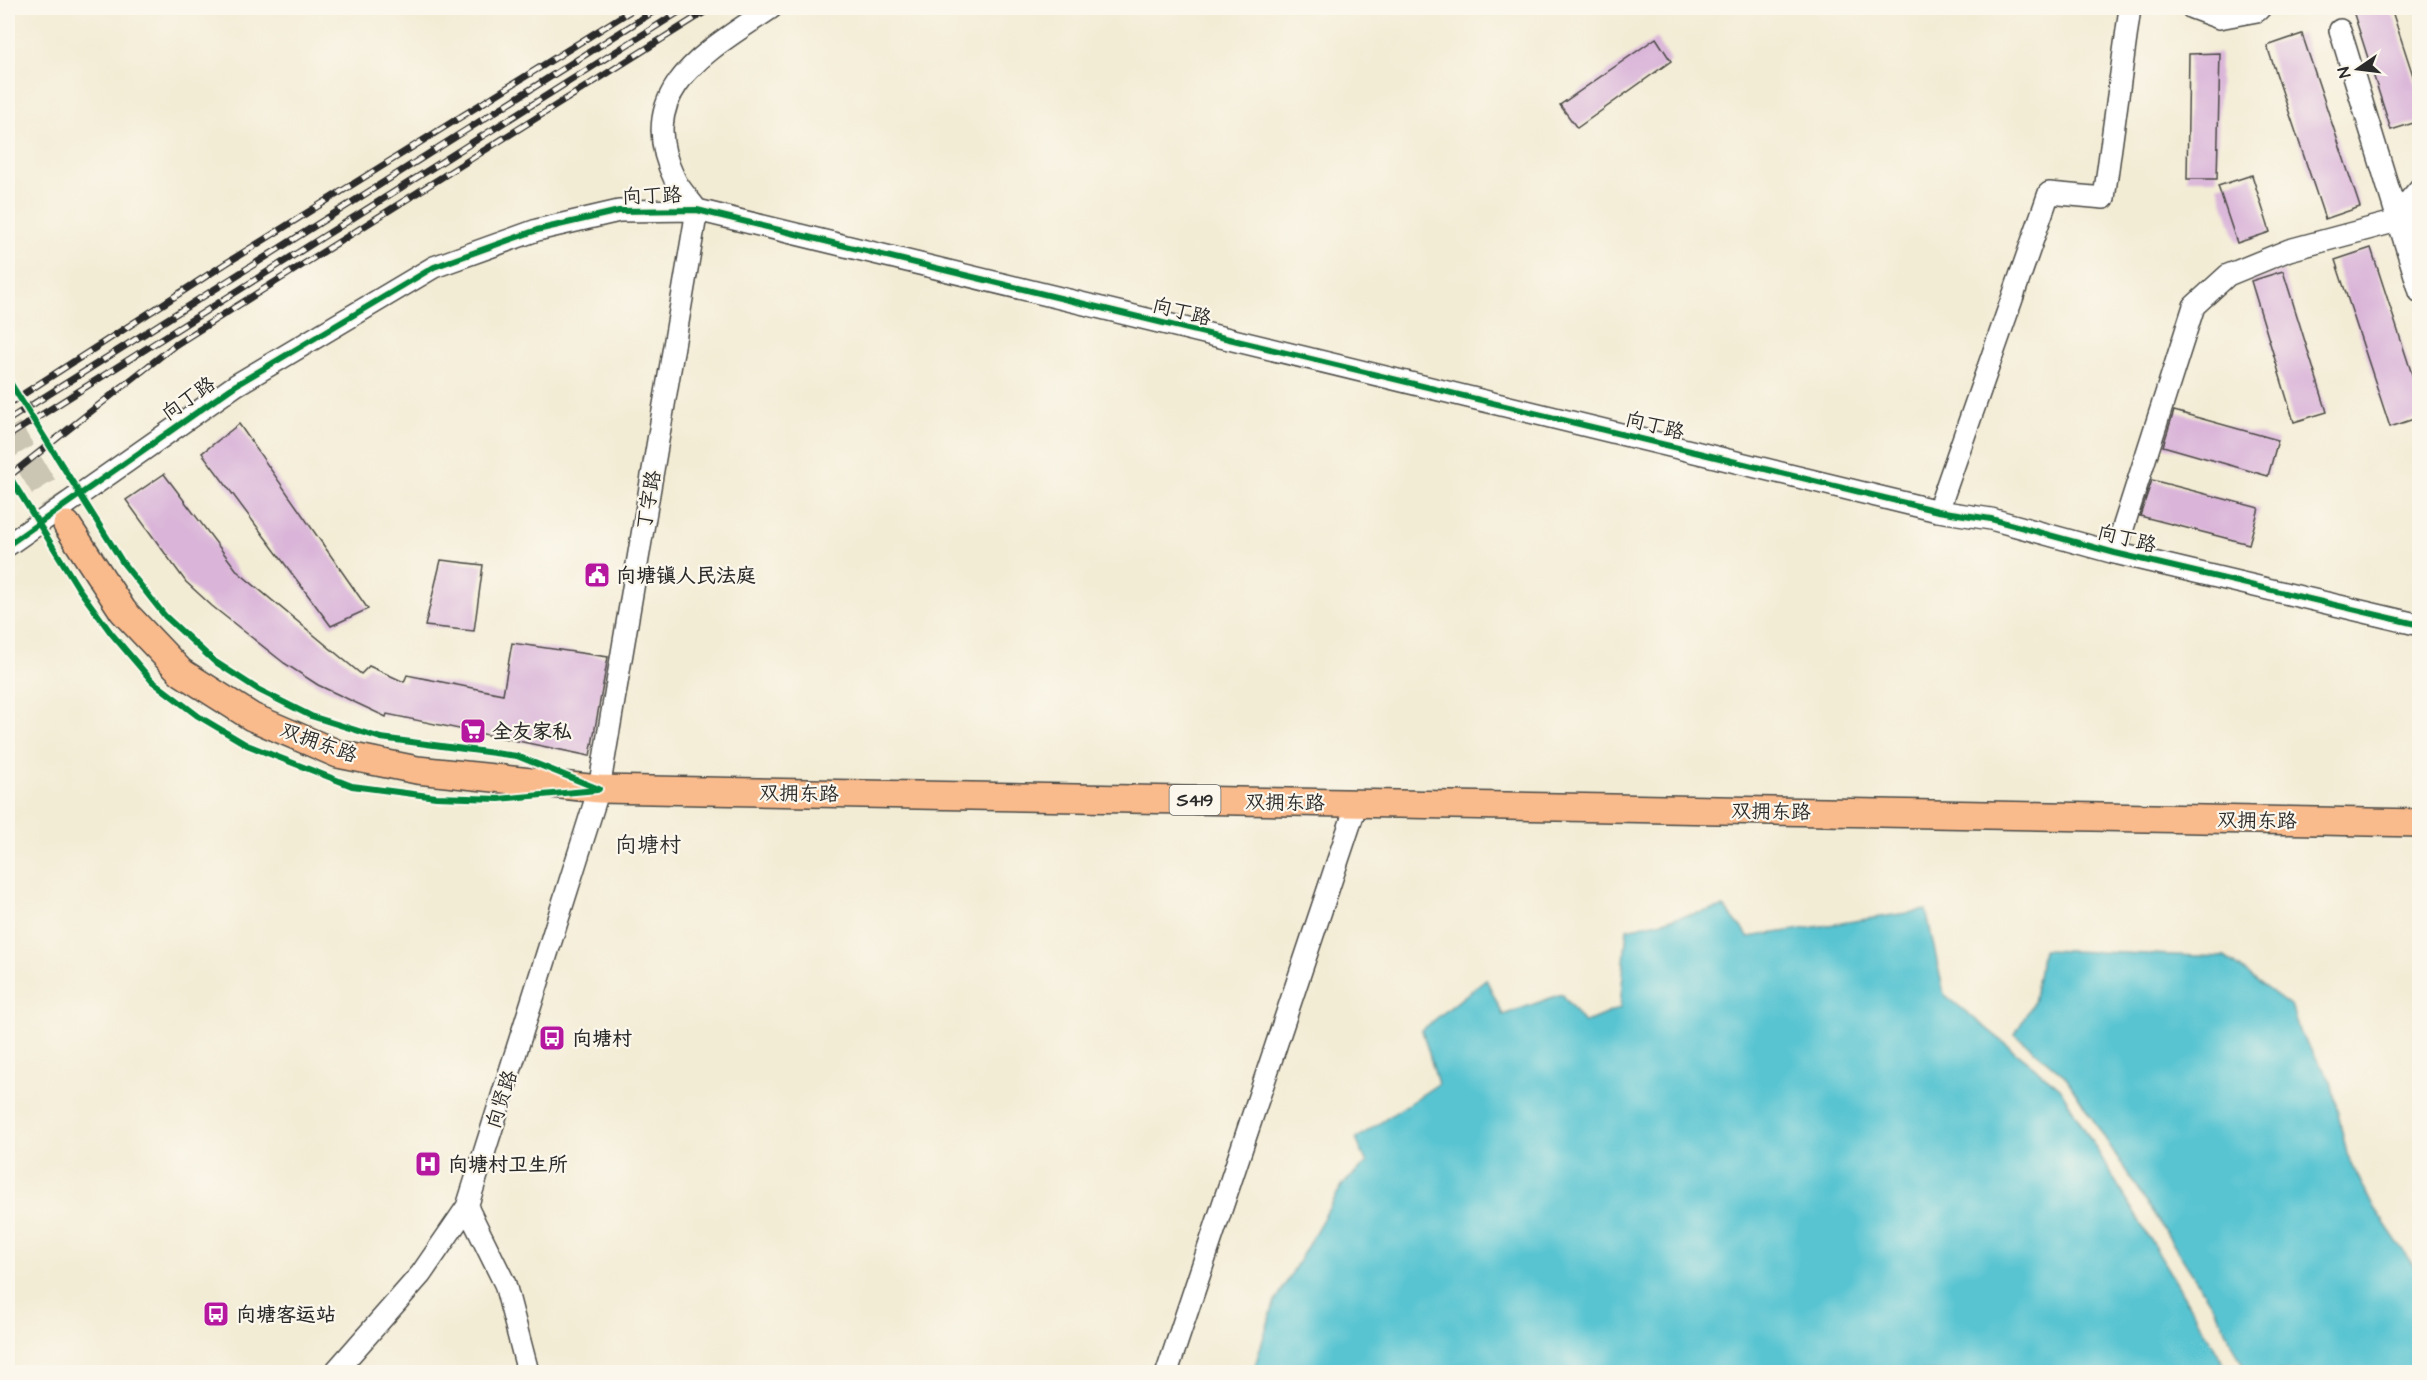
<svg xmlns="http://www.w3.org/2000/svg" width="2427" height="1380" font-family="'Architects Daughter','LXGW WenKai TC',sans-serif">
	<rect width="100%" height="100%" fill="#fbf7ec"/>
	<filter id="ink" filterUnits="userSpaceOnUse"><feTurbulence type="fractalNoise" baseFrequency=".0167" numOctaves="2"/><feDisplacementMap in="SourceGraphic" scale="12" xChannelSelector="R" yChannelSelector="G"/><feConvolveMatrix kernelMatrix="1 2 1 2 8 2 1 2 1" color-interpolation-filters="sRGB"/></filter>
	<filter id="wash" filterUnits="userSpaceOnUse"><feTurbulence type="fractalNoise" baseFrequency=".008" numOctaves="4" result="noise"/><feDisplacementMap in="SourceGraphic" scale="24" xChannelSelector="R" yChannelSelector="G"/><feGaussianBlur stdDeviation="1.35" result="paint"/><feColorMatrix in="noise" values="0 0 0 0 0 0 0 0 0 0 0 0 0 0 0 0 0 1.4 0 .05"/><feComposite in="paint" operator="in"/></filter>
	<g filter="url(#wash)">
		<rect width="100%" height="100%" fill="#f3ecd5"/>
		<path fill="#58c4d1" stroke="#42787e" stroke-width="1.5" d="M1724,907l25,30 177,-27 18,84 116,94 169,284h-976l21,-68 69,-120 24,-21 -11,-24 82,-55 -16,-54 64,-51 17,36 59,-21 22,29 36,-15 7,-79z
			M2043,950l182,7 66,49 9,27 31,48 16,73 25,51 42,62 5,2v103h-173l-28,-58 -153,-238 -50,-42 18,-31z"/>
		<g id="blocks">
			<path fill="#dab5d9" d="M2352,8h39l29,89v24l-29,9z
				M2302,34l58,173 -35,12 -58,-173z
				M1656,38l15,23 -94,67 -17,-23z
				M2220,53l-3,126h-30l2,-125z
				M2252,175l18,57 -33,11 -19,-57z
				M2371,248l49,151v18l-30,10 -55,-167z
				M2283,271l44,141 -33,10 -43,-141z
				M2174,411l104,29 -10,36 -105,-30z
				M239,424l129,185 -37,17 -129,-173z
				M164,474l74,98 123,102 8,-8 35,16 3,-7 96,19 9,-51 96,14 -18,99 -203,-42 -1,3 -68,-32 -34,-22 -72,-57 -26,-24 -60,-82z
				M2152,480l107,28 -10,36 -109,-28z
				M441,560l42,5 -9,66 -49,-5z"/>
		</g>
	</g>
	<g filter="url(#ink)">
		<use href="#blocks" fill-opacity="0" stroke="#494844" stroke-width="1.5"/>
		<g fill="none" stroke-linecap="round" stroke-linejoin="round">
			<path stroke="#cbc5b3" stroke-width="27" stroke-dasharray="27 14" stroke-linecap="butt" d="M8,429l59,96"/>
			<g stroke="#494844" stroke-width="24">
				<path id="minor" d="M2192,8l27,10 38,-7 3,-3
					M2340,30l80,262
					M2390,223l30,-5
					M1938,511l111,-318 55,5 26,-190
					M8,545l228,-160 198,-118 103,-37 82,-19 78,-1 1241,301 53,8 124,34 305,72
					M2115,553l79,-247 34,-31 61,-25 101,-27 30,-35
					M467,1207l38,77 23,88
					M335,1372l86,-98 46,-67 132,-418 98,-579c-7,-10 -17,-20 -22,-30 -44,-90 33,-129 96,-172
					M1167,1372l190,-569"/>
			</g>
			<g stroke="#494844" stroke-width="30">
				<path id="major" d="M67,525l56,86 58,61 71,45 86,37 79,16 182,19 1821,34"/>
			</g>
			<use href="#minor" stroke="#fff" stroke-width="21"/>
			<use href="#major" stroke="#fabb8c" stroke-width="27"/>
			<g stroke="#2b2b2b" stroke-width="7">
				<path id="rail" d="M8,404l217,-140 410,-256
					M8,420l651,-412
					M8,436l677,-428
					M8,477l167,-132 536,-337"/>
			</g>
			<use href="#rail" stroke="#fbf7ec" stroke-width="4.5" stroke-dasharray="14" stroke-linecap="butt"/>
			<g stroke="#fbf7ec" stroke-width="10">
				<path id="cycleway" d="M8,379l115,184 42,53 49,45 45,29 52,26 70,22 136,18 82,33
					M8,474l71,115 32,44 41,48 46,35 49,29 105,41 84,11 63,2 98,-9
					M8,545l228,-160 198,-118 103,-37 82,-19 78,-1 1241,301 53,8 124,34 305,72"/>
			</g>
			<use href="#cycleway" stroke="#00873e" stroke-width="6"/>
		</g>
	</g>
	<defs>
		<g id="civic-square" transform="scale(1.35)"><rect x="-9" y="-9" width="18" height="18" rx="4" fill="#b5179e" stroke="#fbf7ec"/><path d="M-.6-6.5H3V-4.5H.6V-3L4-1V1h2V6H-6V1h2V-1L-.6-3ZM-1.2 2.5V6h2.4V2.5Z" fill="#fff"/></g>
		<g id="supermarket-square" transform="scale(1.35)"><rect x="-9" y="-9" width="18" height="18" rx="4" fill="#b5179e" stroke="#fbf7ec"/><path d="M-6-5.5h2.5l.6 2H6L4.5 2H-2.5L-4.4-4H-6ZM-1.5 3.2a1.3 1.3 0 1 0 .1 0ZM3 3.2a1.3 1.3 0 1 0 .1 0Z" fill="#fff"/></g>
		<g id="bus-square" transform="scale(1.35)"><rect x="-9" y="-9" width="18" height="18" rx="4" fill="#b5179e" stroke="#fbf7ec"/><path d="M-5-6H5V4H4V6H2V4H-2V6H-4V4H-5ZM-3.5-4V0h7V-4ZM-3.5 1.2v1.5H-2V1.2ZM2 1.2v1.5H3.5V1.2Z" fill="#fff"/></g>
		<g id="hospital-square" transform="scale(1.35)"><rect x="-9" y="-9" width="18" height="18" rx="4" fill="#b5179e" stroke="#fbf7ec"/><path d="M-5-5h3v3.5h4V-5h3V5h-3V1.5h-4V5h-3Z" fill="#fff"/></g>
	</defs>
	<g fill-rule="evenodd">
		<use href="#civic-square" x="597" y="575"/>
		<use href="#supermarket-square" x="473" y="731"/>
		<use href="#bus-square" x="552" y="1038"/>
		<use href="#hospital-square" x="428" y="1164"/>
		<use href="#bus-square" x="216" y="1314"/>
	</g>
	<g text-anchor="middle" stroke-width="4.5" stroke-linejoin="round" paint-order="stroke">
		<rect fill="#fbf7ec" stroke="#696865" stroke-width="1.5" x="1169.5" y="785" width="51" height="30" rx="4.5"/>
		<g font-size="18" font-weight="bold" fill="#2b2b2b">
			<text x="1195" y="806">S419</text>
		</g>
		<g font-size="20" fill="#2b2b2b" stroke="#fbf7ec">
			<text transform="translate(652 195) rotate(-2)" y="7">向丁路</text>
			<text transform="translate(1182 311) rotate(14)" y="7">向丁路</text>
			<text transform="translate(188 398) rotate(-35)" y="7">向丁路</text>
			<text transform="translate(1655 425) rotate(14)" y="7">向丁路</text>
			<text transform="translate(648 500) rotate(-80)" y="7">丁字路</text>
			<text transform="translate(2127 538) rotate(14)" y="7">向丁路</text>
			<text transform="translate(319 742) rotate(20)" y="7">双拥东路</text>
			<text transform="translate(799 793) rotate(1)" y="7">双拥东路</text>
			<text transform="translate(1285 802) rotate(1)" y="7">双拥东路</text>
			<text transform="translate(1771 811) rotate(1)" y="7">双拥东路</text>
			<text transform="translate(2257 820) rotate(1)" y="7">双拥东路</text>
			<text transform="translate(501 1099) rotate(-72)" y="7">向贤路</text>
		</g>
		<g font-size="20" font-weight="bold" fill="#2b2b2b" stroke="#fbf7ec" text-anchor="start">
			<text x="616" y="582">向塘镇人民法庭</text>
			<text x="492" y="738">全友家私</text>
			<text x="572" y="1045">向塘村</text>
			<text x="448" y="1171">向塘村卫生所</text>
			<text x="236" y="1321">向塘客运站</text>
		</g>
		<g font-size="22" fill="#2b2b2b" stroke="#fbf7ec">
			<text x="648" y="852">向塘村</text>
		</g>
	</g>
	<rect width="2427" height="1380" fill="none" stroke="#fbf7ec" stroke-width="30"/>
	<g transform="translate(2358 69) rotate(256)" stroke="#fbf7ec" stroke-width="4.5" paint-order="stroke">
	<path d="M0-4.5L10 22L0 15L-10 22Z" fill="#2b2b2b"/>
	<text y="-9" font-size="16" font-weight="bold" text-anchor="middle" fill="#2b2b2b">N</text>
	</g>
</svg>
